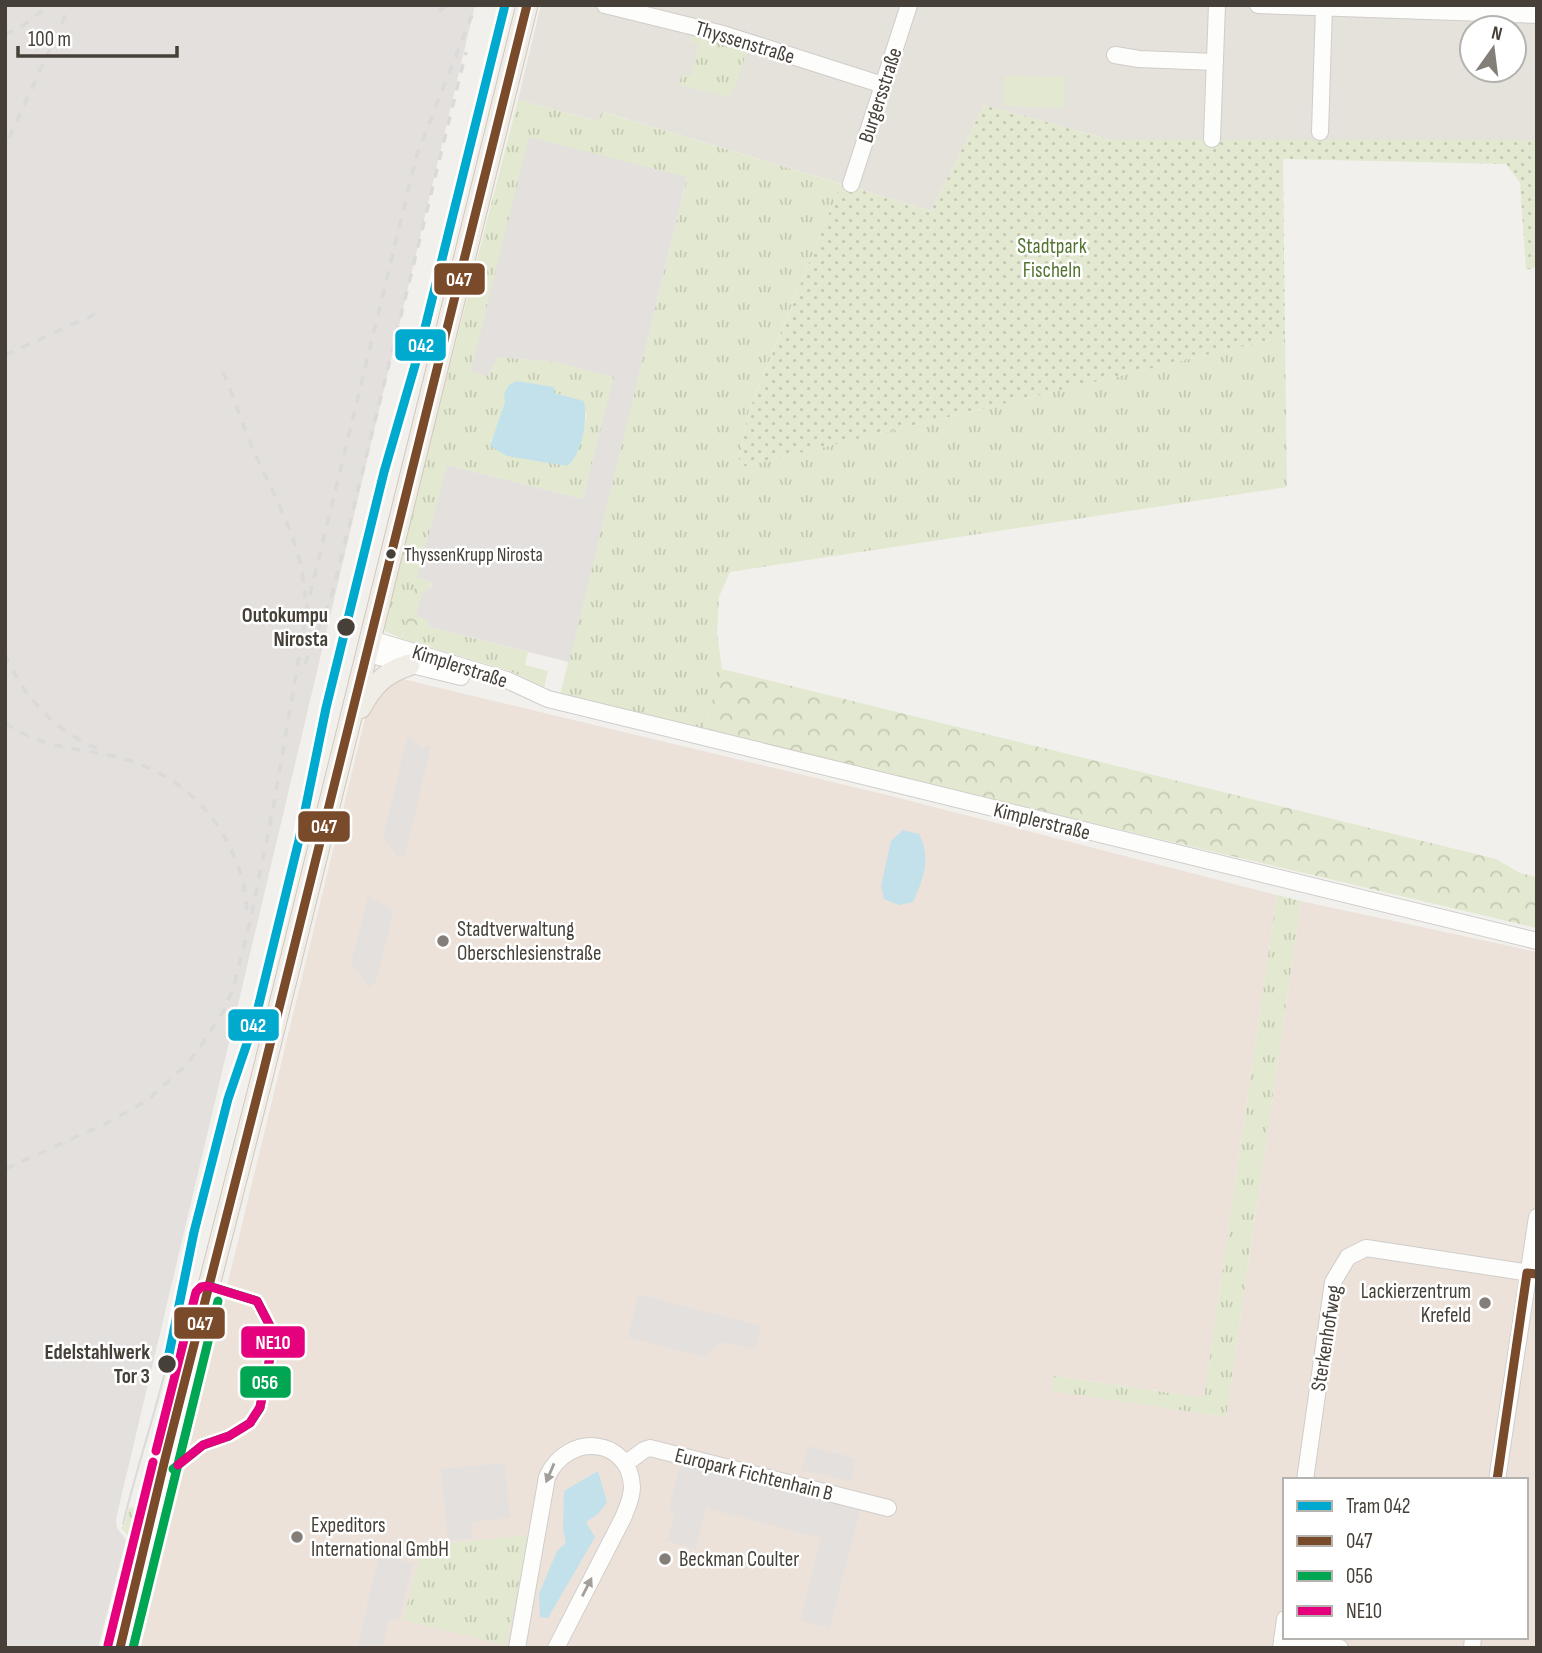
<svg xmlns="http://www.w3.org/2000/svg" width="1542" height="1653" font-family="'Sofia Sans Condensed',sans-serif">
	<defs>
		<pattern id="grass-tufts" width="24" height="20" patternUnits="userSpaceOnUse" patternTransform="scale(1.75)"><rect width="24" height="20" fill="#e3e9d0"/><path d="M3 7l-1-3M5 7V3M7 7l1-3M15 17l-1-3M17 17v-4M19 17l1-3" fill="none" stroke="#c4c9b3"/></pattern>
		<pattern id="forest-crowns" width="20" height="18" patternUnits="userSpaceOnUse" patternTransform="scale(1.75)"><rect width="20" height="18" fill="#e3e9d0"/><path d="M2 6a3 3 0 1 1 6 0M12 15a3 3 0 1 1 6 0" fill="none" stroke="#c4c9b3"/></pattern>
		<pattern id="park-dots" width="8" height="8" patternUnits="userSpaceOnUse" patternTransform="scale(1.75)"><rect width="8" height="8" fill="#e3e9d0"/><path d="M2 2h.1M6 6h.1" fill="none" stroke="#c4c9b3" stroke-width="1.8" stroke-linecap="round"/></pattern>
	</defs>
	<rect width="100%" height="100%" fill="#f2f0ed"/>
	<path fill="#e5e1db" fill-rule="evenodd" d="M541,5h996v135h-426l-127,-35 -53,106 -327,-99 -6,9 -80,-21zM1472,28h42v42h-42z"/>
	<path fill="#ece2da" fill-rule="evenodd" d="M394,677l497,119 386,99 -73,503 -149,-22 -2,15 173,26 75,-516 236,51v696h-1398l229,-942zM1285,1480h241v157h-241z"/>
	<path fill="#e3e0dd" d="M5,5h470l-359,1514 1,9 9,12 -28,108h-93z"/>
	<path fill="url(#grass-tufts)" fill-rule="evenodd" d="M692,35l55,16 -14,41 -4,5 -50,-12 3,-11 9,2 8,-32 -8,-3z
		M518,100l79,21 6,-9 238,72 -92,226 -12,58 548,-132 2,151 -557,85 -11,25 -2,37 5,35 -19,62 -143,-36 127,-517 -158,-40 -41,238 10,-19 58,5 59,14 -32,123 -136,-34 -45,174 -17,-8 -1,-9zM516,381l38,7v5l11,3 22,18 -6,27 -91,1 4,-5 11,-35z
		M421,617l6,2 3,8 98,25 -3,13 23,6 -3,14 -1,2 -34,-16 -94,-28z
		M1277,895l24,6 -75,516 -174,-26 2,-15 150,22z
		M145,1481l-1,23 -11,48 -2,-1v-12l-10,-11 3,-3 5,-18 9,2z
		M529,1535l-23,110 -103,-25 20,-74z"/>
	<path fill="url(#forest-crowns)" d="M417,578l15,4 -15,34 4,1 -5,26 -14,-4z
		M722,669l774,190 24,14 17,4v51l-834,-197z"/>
	<path fill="url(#park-dots)" d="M984,105l127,35h426v127l-11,3 -6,-87 -14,-19 -223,-5 2,177 -548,132 12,-57 92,-227 90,27z"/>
	<path fill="#e3e9d0" d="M1005,76l60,1 -1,31 -61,-2z"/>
	<path fill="#e3e0de" d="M529,137l158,40 -118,485 -139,-35 -3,-8 -11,-3 6,-22 9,-7 1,-5 -15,-4 30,-113 136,34 31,-122 -58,-15 -58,-5 -10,19 -17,-5z
		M410,737l12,10h9l-26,109 -8,1 -14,-20 24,-99z
		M368,896l26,14 -18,72 -7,5 -18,-24z
		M98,1166l-14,41 11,19 -15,7 -8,10 -10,29 -6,6 -51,23v-92z
		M638,1294l123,32 -6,24 -34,-8 -16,15 -77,-20z
		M808,1446l48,12 -5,23 -49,-11z
		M681,1461l180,46 -31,121 -30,-8 21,-82 -115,-30 -10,41 -29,-8 8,-30 -6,-2z
		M505,1463l5,55 -39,4 1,16 -24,3 -7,-72z
		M379,1555l34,8 -14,57 -10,-2 -7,30h-25z"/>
	<path fill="#c2e1eb" d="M516,381l38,6v6l30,8c4,17 -2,55 -17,65l-60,-10 -17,-10 15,-44 -1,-8 5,-9z
		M903,830l16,4c13,23 4,46 -6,68l-14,3 -15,-6 -3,-13 10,-45z
		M598,1471l9,31 -9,12 -12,8 9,15 -47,81 -8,-1 -1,-23 18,-43 9,-8 -3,-15 1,-37z"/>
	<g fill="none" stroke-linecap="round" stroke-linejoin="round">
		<g stroke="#d0cdca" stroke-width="18">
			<path id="minor" d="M605,5l118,29 160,51
				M1258,5l279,10
				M1115,55l24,4 76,3
				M1320,132l4,-125
				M1212,139l5,-134
				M851,184l58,-179
				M371,639l136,41 41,19 989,242
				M367,654l94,23
				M625,1464l19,-14 6,-2 238,60
				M1305,1480l28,-198 15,-25 18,-9 171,26
				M1497,1480l40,-263
				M1282,1639l58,9
				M517,1648l30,-171c21,-46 83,-39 85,10 0,11 -5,21 -9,31l-67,130
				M1281,1648l4,-29
				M1472,1648l1,-11"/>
		</g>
		<g stroke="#d2c8bc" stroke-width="23">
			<path id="major" d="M360,708c13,-23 24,-35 49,-43
				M120,1648l45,-189 98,-386 264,-1068"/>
		</g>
		<use href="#minor" stroke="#fdfdfc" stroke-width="16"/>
		<use href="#major" stroke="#f0ece6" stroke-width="21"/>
		<path stroke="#dadad9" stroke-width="2" d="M123,1524c13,-54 31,-106 44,-160"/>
		<path stroke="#dadad9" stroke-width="3.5" stroke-dasharray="9 9" stroke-linecap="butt" d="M439,11l8,-6
			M5,35l17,-9 28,-21
			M9,138l61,-133
			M5,355l97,-44
			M223,372c11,25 19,52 30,77 21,48 50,95 52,149
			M5,654c19,44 49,76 93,95
			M305,664l28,-73 133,-539
			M5,723c38,26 69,24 112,34 73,17 126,81 130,154
			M5,1169l102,-46 41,-23 36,-33 14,-17 25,-38 10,-23 17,-67 24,-118 34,-201 109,-449 59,-149"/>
		<g stroke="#fff" stroke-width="14">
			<path id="bus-1" d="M1497,1480l30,-207 10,1
				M120,1648l45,-189 98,-386 264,-1068"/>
		</g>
		<g stroke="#fff" stroke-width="14">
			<path id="bus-2" d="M173,1469l30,-24 26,-9 21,-13 10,-15 13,-66 -3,-16 -13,-25 -48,-15
				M133,1648l85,-347"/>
		</g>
		<g stroke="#fff" stroke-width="14">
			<path id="bus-3" d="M156,1451l40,-159 5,-5 7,-1 49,15 13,25 3,16 -13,65 -10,16 -21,13 -26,9 -25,20
				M108,1645l45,-183"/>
		</g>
		<use href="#bus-1" stroke="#7a4b2a" stroke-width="9"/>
		<use href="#bus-2" stroke="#00a651" stroke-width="9"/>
		<use href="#bus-3" stroke="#e5007d" stroke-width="9"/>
		<g stroke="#fff" stroke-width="14">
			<path id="tram-1" d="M167,1364l27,-132 34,-133 27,-79 44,-180 27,-132 58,-236 36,-124 85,-343"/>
		</g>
		<use href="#tram-1" stroke="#00a9ce" stroke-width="9"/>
	</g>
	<defs><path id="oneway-solid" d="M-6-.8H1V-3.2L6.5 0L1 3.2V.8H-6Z" transform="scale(1.75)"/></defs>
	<g fill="#a29e9a">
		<use href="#oneway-solid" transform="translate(550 1473) rotate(113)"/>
		<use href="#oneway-solid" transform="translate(587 1587) rotate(-63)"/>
	</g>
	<g fill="#474039" stroke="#fff" stroke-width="2.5">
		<circle cx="391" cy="554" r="6"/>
		<circle cx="346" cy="627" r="10"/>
		<circle cx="167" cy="1364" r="10"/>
	</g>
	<g fill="#837e78" stroke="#fff" stroke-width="2.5">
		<circle cx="443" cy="941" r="7"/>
		<circle cx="1485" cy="1303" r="7"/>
		<circle cx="297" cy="1537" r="7"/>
		<circle cx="665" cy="1559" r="7"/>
	</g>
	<g text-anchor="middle" stroke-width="5" stroke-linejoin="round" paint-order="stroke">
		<g font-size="19" fill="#474039" stroke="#fff" text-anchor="start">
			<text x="404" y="561">ThyssenKrupp Nirosta</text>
		</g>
		<g font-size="21" fill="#474039" stroke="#fff">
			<text transform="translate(745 42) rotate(17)" y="7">Thyssenstraße</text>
			<text transform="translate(880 95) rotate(-72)" y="7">Burgersstraße</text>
			<text transform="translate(460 666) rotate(18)" y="7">Kimplerstraße</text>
			<text transform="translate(1042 821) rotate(14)" y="7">Kimplerstraße</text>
			<text transform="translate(1326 1338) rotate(-81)" y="7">Sterkenhofweg</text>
			<text transform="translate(754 1474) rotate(14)" y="7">Europark Fichtenhain B</text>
		</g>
		<g font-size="21" fill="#547431" stroke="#fff">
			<text x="1052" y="253">Stadtpark<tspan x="1052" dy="24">Fischeln</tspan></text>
		</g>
		<g font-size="21" font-weight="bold" fill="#474039" stroke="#fff" text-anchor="end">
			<text x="328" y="622">Outokumpu<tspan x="328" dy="24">Nirosta</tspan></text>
			<text x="150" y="1359">Edelstahlwerk<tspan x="150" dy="24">Tor 3</tspan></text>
		</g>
		<g font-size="21" fill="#474039" stroke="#fff" text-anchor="start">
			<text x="457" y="936">Stadtverwaltung<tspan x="457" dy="24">Oberschlesienstraße</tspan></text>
			<text x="1471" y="1298" text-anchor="end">Lackierzentrum<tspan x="1471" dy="24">Krefeld</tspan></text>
			<text x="311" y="1532">Expeditors<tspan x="311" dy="24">International GmbH</tspan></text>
			<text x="679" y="1566">Beckman Coulter</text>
		</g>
	</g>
	<g stroke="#fff" stroke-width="2.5">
		<rect x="433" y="262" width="53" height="34" rx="7" fill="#7a4b2a"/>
		<rect x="394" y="328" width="53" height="34" rx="7" fill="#00a9ce"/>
		<rect x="297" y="810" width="54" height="33" rx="7" fill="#7a4b2a"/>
		<rect x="227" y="1008" width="53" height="34" rx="7" fill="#00a9ce"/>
		<rect x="173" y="1306" width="53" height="34" rx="7" fill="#7a4b2a"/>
		<rect x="240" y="1325" width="66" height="34" rx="7" fill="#e5007d"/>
		<rect x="239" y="1365" width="53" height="34" rx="7" fill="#00a651"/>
	</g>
	<g font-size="19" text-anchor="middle" font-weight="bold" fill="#fff">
		<text x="459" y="286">047</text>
		<text x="421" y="352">042</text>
		<text x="324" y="833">047</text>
		<text x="253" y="1032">042</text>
		<text x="200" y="1330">047</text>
		<text x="273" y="1349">NE10</text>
		<text x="265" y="1389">056</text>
	</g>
	<rect width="1542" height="1653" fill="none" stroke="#474039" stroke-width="14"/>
	<rect x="1283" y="1478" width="245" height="161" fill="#ffffff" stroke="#b5b3b0" stroke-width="2"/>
	<rect x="1297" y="1501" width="35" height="10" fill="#00a9ce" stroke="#b5b3b0" stroke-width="2"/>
	<text x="1346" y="1513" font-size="21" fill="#474039">Tram 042</text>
	<rect x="1297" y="1536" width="35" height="10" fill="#7a4b2a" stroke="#b5b3b0" stroke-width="2"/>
	<text x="1346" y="1548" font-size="21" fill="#474039">047</text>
	<rect x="1297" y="1571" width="35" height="10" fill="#00a651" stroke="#b5b3b0" stroke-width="2"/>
	<text x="1346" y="1583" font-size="21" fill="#474039">056</text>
	<rect x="1297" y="1606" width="35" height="10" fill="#e5007d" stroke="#b5b3b0" stroke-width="2"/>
	<text x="1346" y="1618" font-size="21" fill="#474039">NE10</text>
	<g transform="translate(1493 49) rotate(14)"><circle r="33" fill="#ffffff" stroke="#b5b3b0" stroke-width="2"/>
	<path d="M0-5L12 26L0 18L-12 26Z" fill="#837e78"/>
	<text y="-10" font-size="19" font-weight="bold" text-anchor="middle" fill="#474039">N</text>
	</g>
	<path d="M18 46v10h159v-10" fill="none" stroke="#474039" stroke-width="3.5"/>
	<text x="28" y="46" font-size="21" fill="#474039" stroke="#ffffff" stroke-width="5" paint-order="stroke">100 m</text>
</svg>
